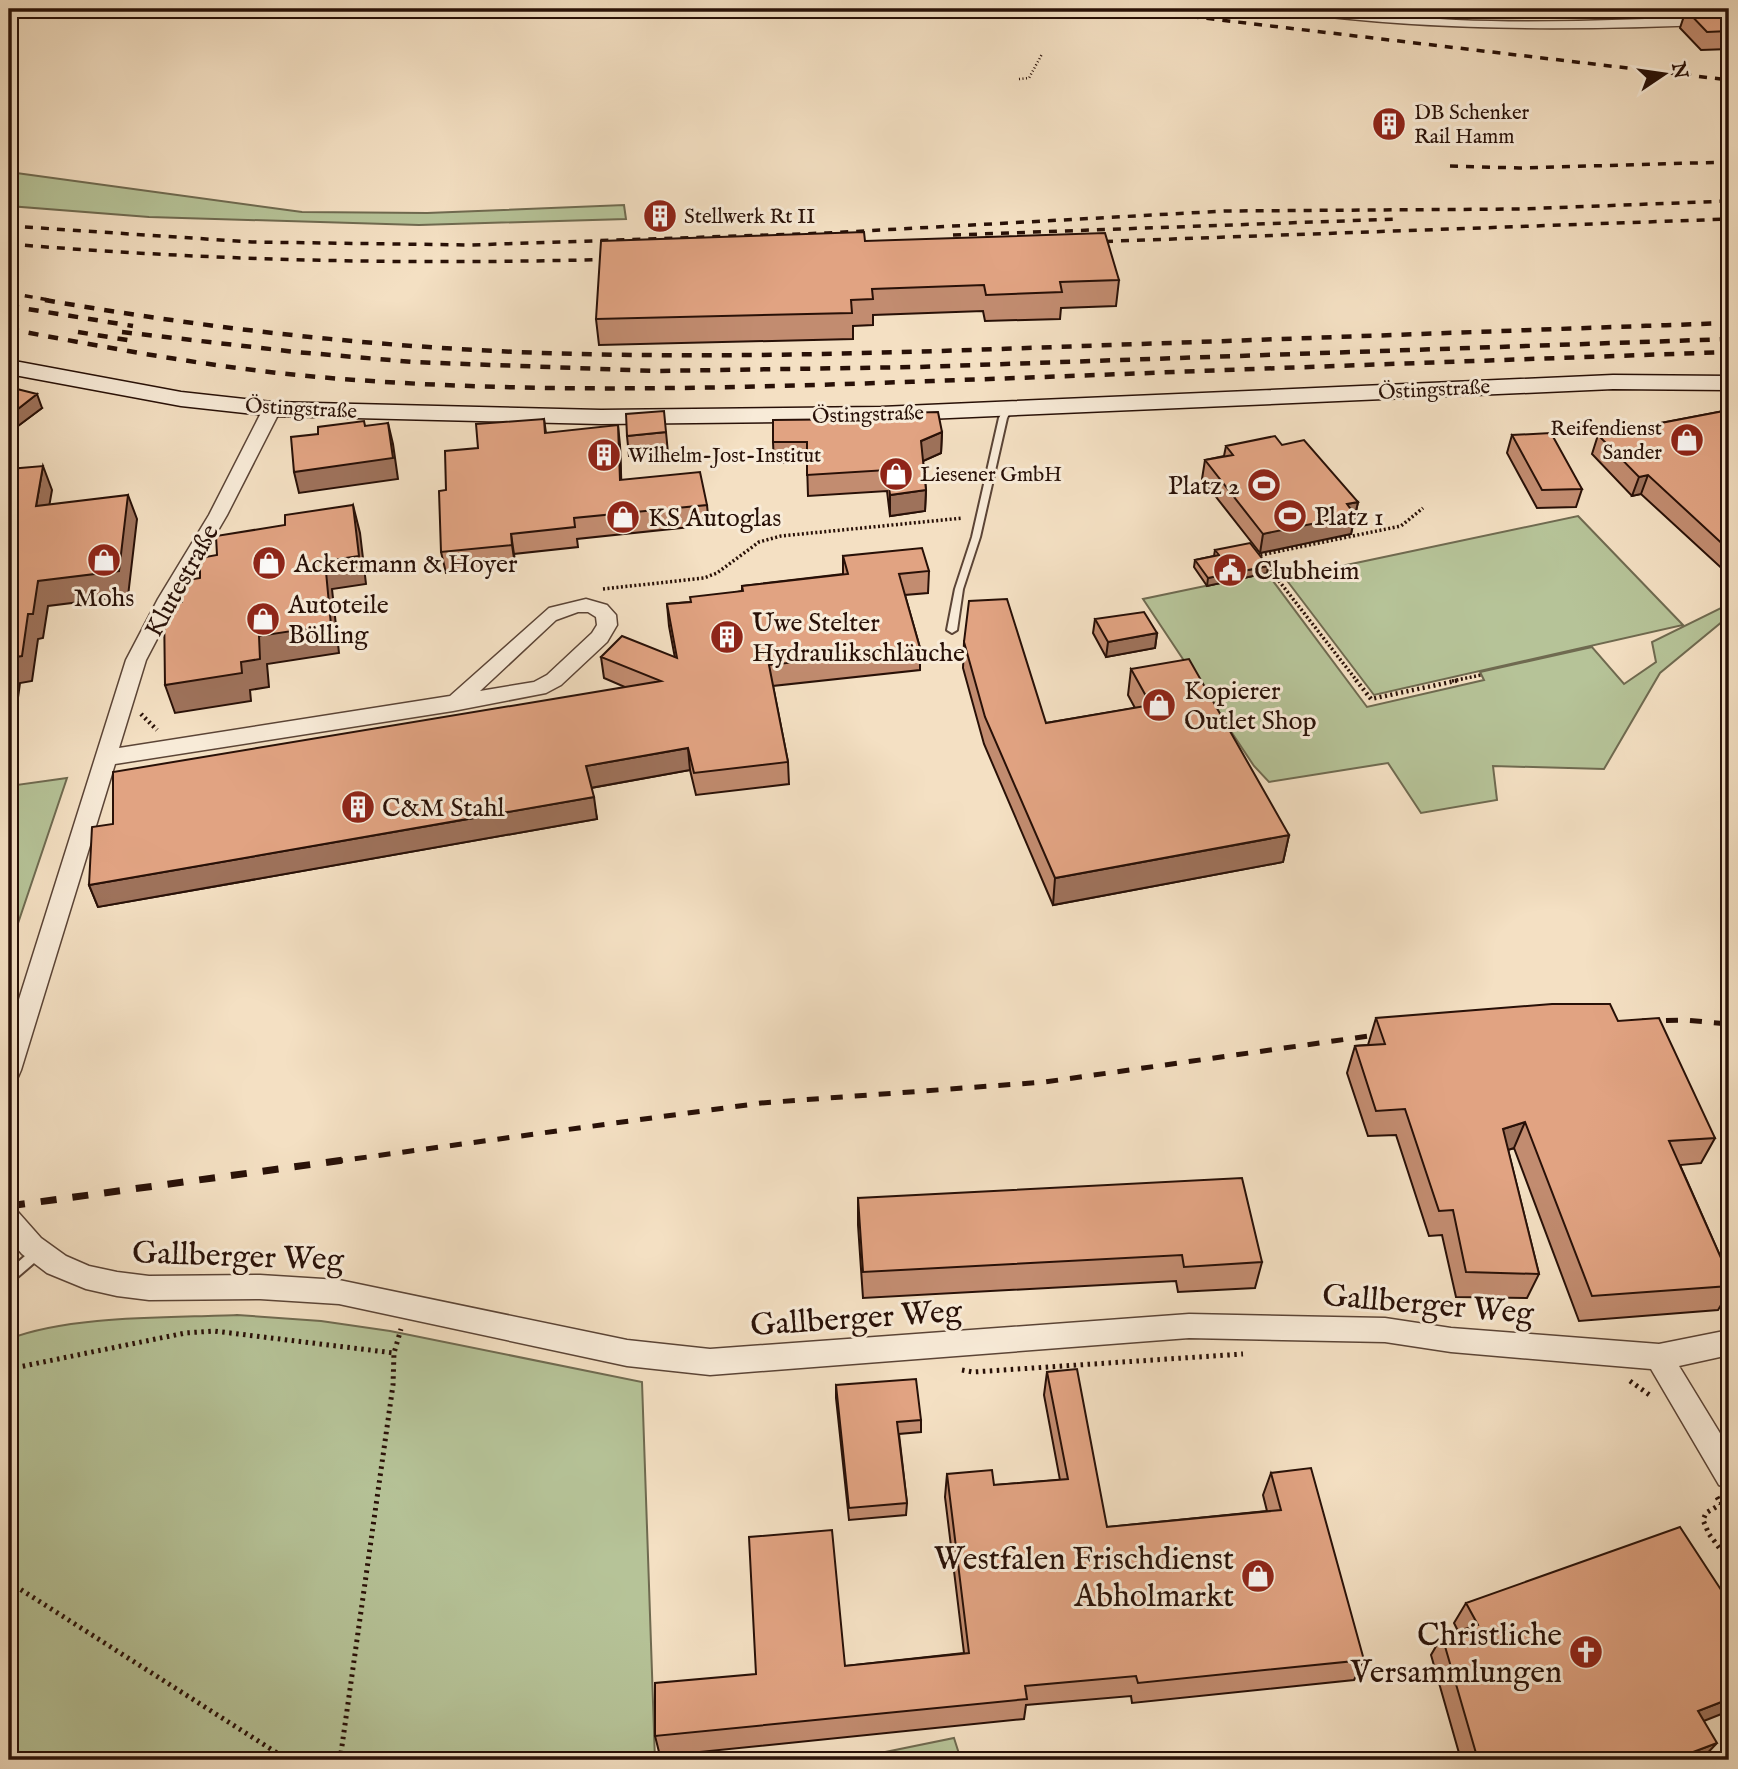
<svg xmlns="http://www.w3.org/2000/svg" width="1738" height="1769" font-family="'IM FELL English',serif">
	<rect width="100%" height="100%" fill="#f4e0c3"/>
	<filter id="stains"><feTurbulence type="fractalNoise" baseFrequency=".00286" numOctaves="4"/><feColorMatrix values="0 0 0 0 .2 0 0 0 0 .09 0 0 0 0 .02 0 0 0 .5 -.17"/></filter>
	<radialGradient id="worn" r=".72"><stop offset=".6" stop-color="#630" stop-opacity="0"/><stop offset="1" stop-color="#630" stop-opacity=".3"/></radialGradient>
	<path fill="#b6c398" stroke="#6f6a50" stroke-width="2" d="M9,172l293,40 125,1 197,-8 2,14 -207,6 -270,-8 -140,-11z
		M1578,516l105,109 -309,70 -89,-117z
		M1267,573l100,134 117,-27 -4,-8 112,-25 32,37 32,-22 -4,-20 77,-38v12l-69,57 -56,96 -111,-3 4,34 -76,13 -33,-50 -119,19 -15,-16 -111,-167z
		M67,778l-58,172v-164z
		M237,1315l84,6 69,10 252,51 13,378h-646v-421c62,-24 160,-21 228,-24z
		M954,1738l7,22h-115z"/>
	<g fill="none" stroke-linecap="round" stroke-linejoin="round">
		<g stroke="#5b4436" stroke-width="4">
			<path id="lane" d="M1005,407h3l4,2 -5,9 -27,119 -17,52 -6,41 -5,3 -5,-3 8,-41 17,-52 27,-119z
				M37,1248l4,1 2,4 -2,4 -28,24 -4,1v-12l24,-21z"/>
		</g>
		<g stroke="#5b4436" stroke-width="3">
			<path id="street" d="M1291,9c55,0 110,8 165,11 91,4 182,-1 273,-4v8c-144,6 -288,8 -432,-11z
				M272,404l9,5 -54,106 -49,84 -32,61 -27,88 331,-52 99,-88 37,-9 21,6 9,10 1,10 -10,17 -46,43 -15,8 -93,18 -338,53 -94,306 -3,7 -9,3v-49l117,-371 32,-61 51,-84 54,-106zM578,612h10l8,5 1,8 -5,8 -45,42 -13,7 -54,9 76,-71z
				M9,1209l9,3 23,26 25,18 23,10 28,6 32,4 111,-1 79,5 288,60 83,9 479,-35 196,4 66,10 208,16 70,-14v25l-50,11 50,82v41l-10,-4 -68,-116 -200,-17 -66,-10 -196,-4 -479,37 -83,-9 -288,-62 -79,-5 -111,1 -32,-4 -31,-7 -39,-16 -25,-19 -13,-15z"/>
		</g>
		<g stroke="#281007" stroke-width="3">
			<path id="secondary" d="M9,360l172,32 91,10 329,8 280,-3 732,-32 116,1v14l-116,-1 -732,32 -280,3 -329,-8 -91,-10 -172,-32z"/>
		</g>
		<path stroke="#281007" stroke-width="2.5" stroke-dasharray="1 2.5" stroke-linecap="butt" d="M1019,79l10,-1 13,-24"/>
		<path stroke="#281007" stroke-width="3.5" stroke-dasharray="2 2.5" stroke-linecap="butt" d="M1256,556l145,-30 22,-18
			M1265,563l92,118
			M603,589l101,-11 13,-5 42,-31 22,-6 182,-18
			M1452,681l29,-6"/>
		<path stroke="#281007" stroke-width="4.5" stroke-dasharray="2 3.5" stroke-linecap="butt" d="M1356,680l15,19 89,-19
			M141,714l16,16"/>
		<path stroke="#281007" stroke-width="5" stroke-dasharray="2.5 4.5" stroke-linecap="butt" d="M9,1369l176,-36 29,-2 180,22
			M962,1370l11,2 270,-18
			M1630,1381l21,15
			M1717,1497l4,7 -15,9 -3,7 6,14 20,27
			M9,1582l279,178
			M340,1760l53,-375 1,-32 7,-24"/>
		<use href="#lane" fill="#f8ebd8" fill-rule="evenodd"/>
		<use href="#street" fill="#f8ebd8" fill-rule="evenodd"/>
		<use href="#secondary" fill="#f8ebd8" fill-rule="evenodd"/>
		<path stroke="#281007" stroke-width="3.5" stroke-dasharray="8 8" stroke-linecap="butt" d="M1127,9l602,71
			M1341,9l115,8 272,-8
			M1450,166l69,2 210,-6
			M9,226l243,16 218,3 357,-12 398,-22 295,-2 209,-8
			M953,235l444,-16
			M1089,242l640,-23
			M9,244c204,17 407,21 611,15
			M9,293l46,8"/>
		<path stroke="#281007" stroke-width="4.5" stroke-dasharray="10 10" stroke-linecap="butt" d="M45,300c165,29 330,47 497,53 190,6 379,-1 568,-8 207,-7 413,-15 619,-22
			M9,306l124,20
			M9,329c110,21 222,42 334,50 234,18 468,6 702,-2 228,-9 456,-17 684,-25
			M78,332l55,9
			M122,332l174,20 117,10 242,9 263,-4 811,-28"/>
		<path stroke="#281007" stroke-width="5" stroke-dasharray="12 12" stroke-linecap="butt" d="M1642,1021l42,-1 45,4
			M331,1162l430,-59 284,-21 345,-49"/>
		<path stroke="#281007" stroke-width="7" stroke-dasharray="16 16" stroke-linecap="butt" d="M9,1206l335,-46"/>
	</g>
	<path fill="#c28c70" stroke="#281007" stroke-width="2" d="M1729,9v40l-28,1 -21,-22 6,-18z
		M865,241l254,39 -3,26 -55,2 -1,11 -75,2 -2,-10 -110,4v10l-20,1v13l-254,6 -3,-26z
		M9,387l33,21 -28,21 -5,-1z
		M1729,410v165l-88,-81 -9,2 -40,-42 6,-19z
		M544,419l2,14 74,12 1,35 86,25 2,20 -132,14 1,8 -64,7 1,11 -69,8 -5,-21 5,-62 32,-42z
		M666,432l2,21 -39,3 -2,-20z
		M942,432l-1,21 -18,8 3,29 -1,21 -35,5 -3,-25 -79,5 -1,-33h-33l-1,-21z
		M1512,435l70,54 -6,18 -39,1 -30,-55z
		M1282,445l76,57 -7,32 -91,19 -58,-74 3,-19 19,-4 2,-10z
		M1215,550l53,16 -1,7 -60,13 -13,-19 1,-7 19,-4z
		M843,556l86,15 -1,22 -23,2 15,53v22l-147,16 15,76 1,22 -93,11 -6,-25 -99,18 6,31 -499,88 -9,-22 24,-61 512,-137 -21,-9 -3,-21 74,1 -6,-32 -2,-22 23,-2 52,-11v-5l101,-12z
		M1095,619l62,14 -2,15 -49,9 -13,-24z
		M964,642l82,81 89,-15 -7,-13 3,-26 158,166 -6,27 -230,43 -69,-161 -21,-76z
		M1376,1018l242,3 97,117 -14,25 -21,2 49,111v16l-11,18 -139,11 -65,-173 -6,2 31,124 -12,24 -71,-1 -14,-62 -13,1 -33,-101 -28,1 -21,-63 8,-27 13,-1z
		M858,1198l404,64 -7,26 -77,4 -2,-11 -313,17 -5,-73z
		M1047,1372l60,155 160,-16 -4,-16 8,-22 93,187 -10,20 -222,23 -1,-7 -105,9 -2,14 -364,37 -5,-20 190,-70 119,-13 -19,-156 2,-23 47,11 66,-5 -16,-85z
		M836,1385l85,35v12l-22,2 8,69 -1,12 -57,5 -13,-122z
		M1466,1603l238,118 -3,39h-240l-30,-105 11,-19 16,-5 -4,-8z"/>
	<path fill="#9e725b" stroke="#281007" stroke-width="2" d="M37,394l5,14 -28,21 -5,-13z
		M388,423l5,21 5,35 -99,14 -5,-21z
		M618,425l2,20 2,55 -2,-20z
		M942,432l-1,21 -20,9v-21z
		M43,466l9,24 -7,40 -9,-24z
		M1648,475l-7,19 -9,2 7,-19z
		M926,490l-1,21 -35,5v-21z
		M128,495l9,24 -9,77 -80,10 -5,32 -5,1 -6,42 -12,2 -11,79v-104l19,-44 10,-33z
		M1358,502l-7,32 -91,19 3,-19 84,-30z
		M353,505l7,28 6,51 -34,5 7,64 -72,11 2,23 -19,3 1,11 -76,12 -10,-28 76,-23 18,-26 66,-75z
		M511,534l3,20 1,11 -3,-20z
		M1268,566l-1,7 -60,13 1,-8z
		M1157,633l-2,15 -49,9 2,-15z
		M688,748l2,22 -100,18 -4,-22z
		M594,797l3,22 -499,88 -9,-22z
		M1289,835l-6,27 -230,43 2,-27z
		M1525,1122l-11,26 -22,7 11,-26z
		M1729,1699v12l-48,19 17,-19z
		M1717,1743l-16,17h-15l7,-8z"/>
	<path fill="#e1a382" stroke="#281007" stroke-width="2" d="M1729,9v22l-22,1 -21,-22z
		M864,232l1,9 240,-8 14,47 -59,2 2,10 -76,3 -2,-10 -112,4 1,10 -22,1 1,13 -256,6 5,-78z
		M9,387l28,7 -28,22z
		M1729,410v140l-81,-75 -9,2 -41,-42z
		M664,411l2,21 -39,4 -1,-22z
		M938,412l4,20 -21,9 5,49 -36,5 -3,-25 -80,5v-33h-34v-22l94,-1v-5z
		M544,419l1,14 73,-8 2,55 80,-8 7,33 -133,13 1,9 -64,7 1,11 -71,7 -2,-61 7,-1 -1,-39 33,-3 -2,-24z
		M364,421l1,5 23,-3 5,35 -99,14 -3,-35 27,-3v-7z
		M1551,433l31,56 -40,1 -30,-55z
		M1275,436l7,9 22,-5 54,62 -11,2 8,11 -92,19 -58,-74 28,-5 -7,-9z
		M43,466l-7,40 92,-11 -9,76 -81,10 -5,33h-5l-6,42 -13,2v4v-193z
		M353,505l6,51 -34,5 6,64 -72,11 1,23 -19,3 1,11 -77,12 -1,-80 18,-3v-21l18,-3v-20l17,-3 -1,-19 69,-11v-10z
		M1250,543l18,23 -60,12 -13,-18 24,-5 -4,-5z
		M922,548l7,23 -30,3 21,74 -151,17 19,97 -94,11 -6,-25 -102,18 8,31 -505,88 3,-58 21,-3v-52l548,-91 -60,-24 21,-21 55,22 -10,-54 24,-2 -1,-5 53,-6 -1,-5 106,-12 -5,-18z
		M1007,599l39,124 105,-18 -20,-36 58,-10 100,176 -234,43 -70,-161 -21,-75 5,-41z
		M1144,612l13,21 -49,9 -13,-23z
		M1552,1004h58l8,17 41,-3 56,120 -46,3 60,135v10l-137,10 -67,-174 -22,7 36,145 -73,-2 -13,-62 -14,1 -34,-102 -29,2 -21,-65 30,-2 -9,-26z
		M1242,1178l20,84 -78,5 -2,-12 -319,17 -5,-74z
		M1077,1369l30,158 174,-17 -10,-37 40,-5 53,192 -226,23 -2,-7 -111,10 2,13 -372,37v-53l101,-9 -7,-137 83,-7 13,136 124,-13 -22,-179 45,-4 2,15 74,-6 -21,-107z
		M916,1379l5,41 -24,2 10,81 -58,5 -13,-123z
		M1680,1527l49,75v97l-31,12 19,32 -24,9 5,8h-220l-36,-124 36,-11 -12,-22z"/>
	<defs>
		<g id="building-disc" transform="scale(1.75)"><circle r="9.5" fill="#8f2418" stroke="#f8ebd8"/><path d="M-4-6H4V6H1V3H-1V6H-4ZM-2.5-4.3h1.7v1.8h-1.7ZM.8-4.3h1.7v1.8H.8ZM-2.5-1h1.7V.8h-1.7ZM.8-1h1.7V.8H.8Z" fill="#fff"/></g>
		<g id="shop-disc" transform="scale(1.75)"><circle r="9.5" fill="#8f2418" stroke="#f8ebd8"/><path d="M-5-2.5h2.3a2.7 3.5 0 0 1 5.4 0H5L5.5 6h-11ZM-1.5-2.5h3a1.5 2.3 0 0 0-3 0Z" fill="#fff"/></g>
		<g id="stadium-disc" transform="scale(1.75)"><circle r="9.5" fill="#8f2418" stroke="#f8ebd8"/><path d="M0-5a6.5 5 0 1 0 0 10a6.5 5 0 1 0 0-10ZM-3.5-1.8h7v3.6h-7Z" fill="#fff"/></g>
		<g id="civic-disc" transform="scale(1.75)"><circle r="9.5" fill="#8f2418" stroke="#f8ebd8"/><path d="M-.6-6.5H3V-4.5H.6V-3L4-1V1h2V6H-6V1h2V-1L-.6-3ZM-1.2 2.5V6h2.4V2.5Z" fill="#fff"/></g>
		<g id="church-disc" transform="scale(1.75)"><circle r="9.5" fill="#8f2418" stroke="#f8ebd8"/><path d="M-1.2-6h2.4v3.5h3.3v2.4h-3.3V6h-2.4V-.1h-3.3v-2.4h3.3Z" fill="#fff"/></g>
	</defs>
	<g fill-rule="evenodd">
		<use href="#building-disc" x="1389" y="124"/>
		<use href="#building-disc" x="660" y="216"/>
		<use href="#shop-disc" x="1687" y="440"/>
		<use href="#building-disc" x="604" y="455"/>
		<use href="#shop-disc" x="896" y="474"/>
		<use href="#stadium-disc" x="1264" y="485"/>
		<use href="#stadium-disc" x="1290" y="516"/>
		<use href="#shop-disc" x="623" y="517"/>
		<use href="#shop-disc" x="104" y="560"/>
		<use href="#shop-disc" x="269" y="563"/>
		<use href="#civic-disc" x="1230" y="570"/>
		<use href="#shop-disc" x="263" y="619"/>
		<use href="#building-disc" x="727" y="637"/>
		<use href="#shop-disc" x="1159" y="705"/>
		<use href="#building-disc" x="358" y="807"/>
		<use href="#shop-disc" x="1258" y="1576"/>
		<use href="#church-disc" x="1586" y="1652"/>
	</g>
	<g text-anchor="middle" stroke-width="6" stroke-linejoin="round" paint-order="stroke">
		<g font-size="21" fill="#281007" stroke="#f8ebd8" text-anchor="start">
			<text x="1414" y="119">DB Schenker<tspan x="1414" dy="24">Rail Hamm</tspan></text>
			<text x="684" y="223">Stellwerk Rt II</text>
			<text x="1662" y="435" text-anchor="end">Reifendienst<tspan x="1662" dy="24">Sander</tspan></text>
			<text x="628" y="462">Wilhelm-Jost-Institut</text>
			<text x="920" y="481">Liesener GmbH</text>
		</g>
		<g font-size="21" fill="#281007" stroke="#f8ebd8">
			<text transform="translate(1434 389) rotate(-3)" y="7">Östingstraße</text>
			<text transform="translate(301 408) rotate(3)" y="7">Östingstraße</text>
			<text transform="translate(868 414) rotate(-2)" y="7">Östingstraße</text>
		</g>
		<g font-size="26" fill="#281007" stroke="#f8ebd8" text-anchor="start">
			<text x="1240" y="494" text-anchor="end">Platz 2</text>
			<text x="1314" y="525">Platz 1</text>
			<text x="648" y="526">KS Autoglas</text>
			<text x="294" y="572">Ackermann &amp; Hoyer</text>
			<text x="1254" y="579">Clubheim</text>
			<text x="104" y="606" text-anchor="middle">Mohs</text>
			<text x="288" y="613">Autoteile<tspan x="288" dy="30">Bölling</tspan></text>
			<text x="752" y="631">Uwe Stelter<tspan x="752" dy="30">Hydraulikschläuche</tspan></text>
			<text x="1184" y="699">Kopierer<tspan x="1184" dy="30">Outlet Shop</tspan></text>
			<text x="382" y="816">C&amp;M Stahl</text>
		</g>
		<g font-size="26" fill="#281007" stroke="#f8ebd8">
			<text transform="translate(181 580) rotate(-61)" y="9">Klutestraße</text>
		</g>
		<g font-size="32" fill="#281007" stroke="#f8ebd8">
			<text transform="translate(238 1255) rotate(2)" y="11">Gallberger Weg</text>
			<text transform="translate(1428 1303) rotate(5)" y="11">Gallberger Weg</text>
			<text transform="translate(856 1317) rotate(-4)" y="11">Gallberger Weg</text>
		</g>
		<g font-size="32" fill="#281007" stroke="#f8ebd8" text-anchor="end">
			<text x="1234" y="1569">Westfalen Frischdienst<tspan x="1234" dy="37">Abholmarkt</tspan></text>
			<text x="1562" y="1645">Christliche<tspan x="1562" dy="37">Versammlungen</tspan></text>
		</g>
	</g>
	<rect width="1738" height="1769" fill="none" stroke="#f4e0c3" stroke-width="35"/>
	<rect x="10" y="10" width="1717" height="1748" fill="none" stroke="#281007" stroke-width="3.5"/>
	<rect x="18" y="18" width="1703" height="1734" fill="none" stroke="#281007" stroke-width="2"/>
	<g transform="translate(1664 74) rotate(77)" stroke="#f8ebd8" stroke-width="5" paint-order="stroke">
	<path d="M0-5L12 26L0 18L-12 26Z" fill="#281007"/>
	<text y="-10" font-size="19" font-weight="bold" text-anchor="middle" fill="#281007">N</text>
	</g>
	<rect width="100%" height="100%" filter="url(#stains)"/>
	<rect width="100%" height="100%" fill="url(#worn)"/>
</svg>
